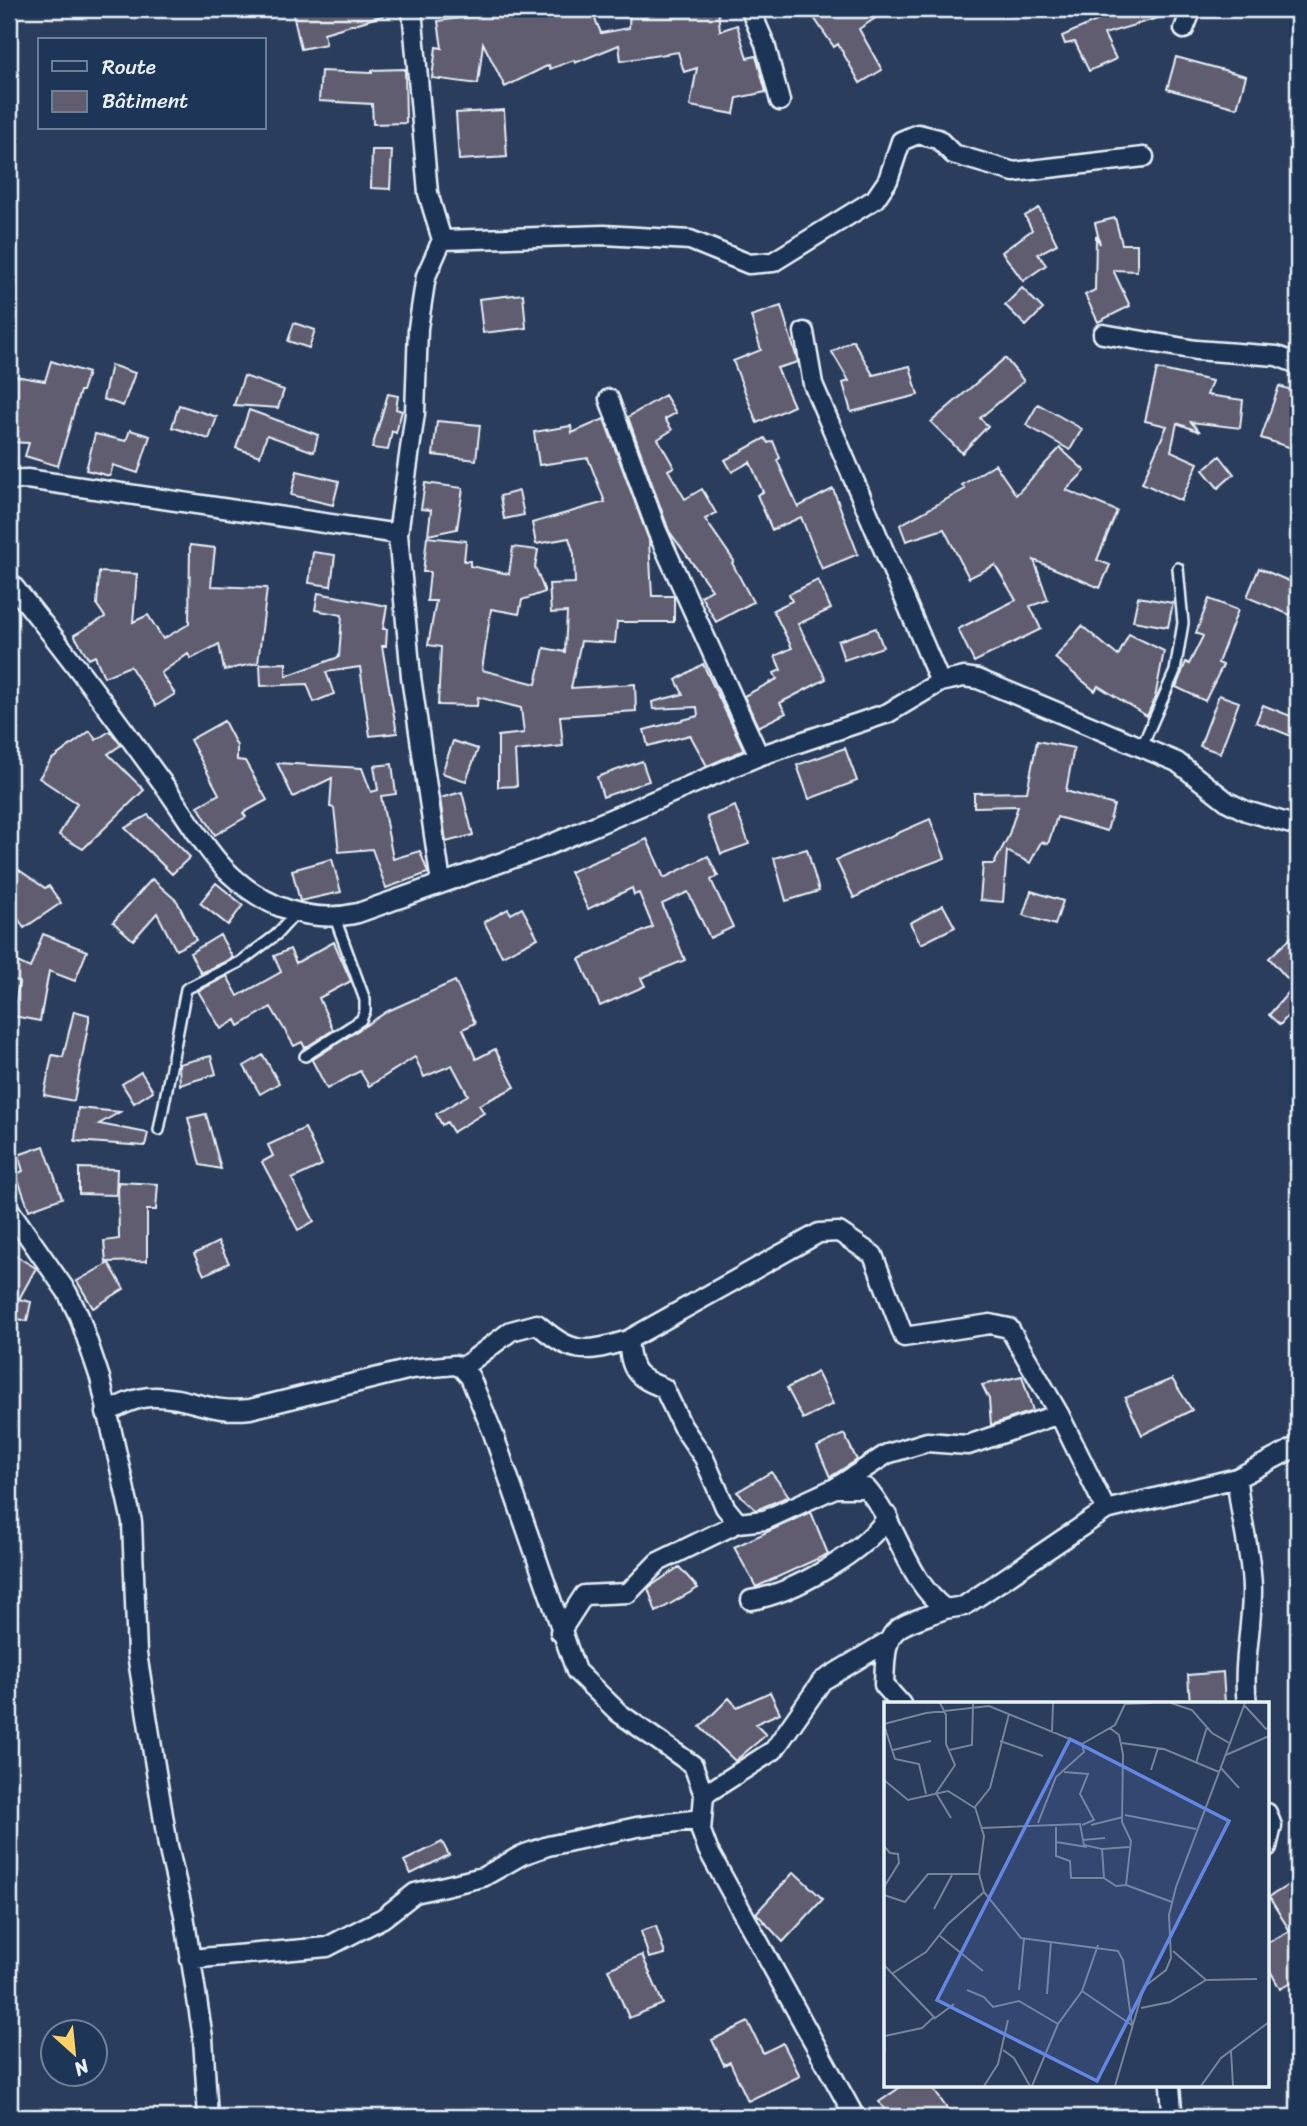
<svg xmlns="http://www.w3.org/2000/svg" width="1307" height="2126" font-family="Sriracha,sans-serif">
	<rect width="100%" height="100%" fill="#2b3d5c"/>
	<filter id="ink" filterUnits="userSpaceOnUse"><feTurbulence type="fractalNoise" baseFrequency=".0143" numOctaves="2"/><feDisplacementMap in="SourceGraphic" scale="14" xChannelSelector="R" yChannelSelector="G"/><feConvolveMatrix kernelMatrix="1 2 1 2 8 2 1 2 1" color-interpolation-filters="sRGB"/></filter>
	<g filter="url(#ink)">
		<path fill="#615d6f" stroke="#e8f1f8" stroke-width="2" d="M292,9h99l1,4 -68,20 2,11 -25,5z
			M498,9h93l10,24 28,-5 1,-19h88l2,22 17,-6 10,33 9,-2 10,36 -29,6 -3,16 -44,-8 7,-38 -13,4 -6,-20 -57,9 -2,-16 -44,18 -1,-3 -24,9 -1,-4 -44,22 -22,-44 -5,41 -46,-6 4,-31 6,1 -4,-27 62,-8z
			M808,9h81l-30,20 23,41 -22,13 -22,-39 -4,3z
			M1124,9h54v3l-74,22 12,25 -27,12 -14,-29 -10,2 -3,-8z
			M1176,57l70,19 -9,32 -70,-19z
			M405,69l1,54 -33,1 -1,-20 -53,-3 2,-30 51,2v-3z
			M504,110l3,47 -48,3 -3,-47z
			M372,150h20l-2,39 -19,-1z
			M1039,208l18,36 -19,10 8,11 -23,16 -21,-29 30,-22 -7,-14z
			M1115,218l7,26h15v27l-24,-1 17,36 -32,16 -13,-27 10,-5 1,-54 4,8 -5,-21z
			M1022,288l21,21 -17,17 -21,-21z
			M523,294l3,34 -43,5 -4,-34z
			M781,306l17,56 -21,6 17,38 -37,17 -24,-62 28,-11 -10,-34z
			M294,323l21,7 -6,18 -21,-7z
			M853,340l20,35 37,-9 8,29 -67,17 -8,-29 6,-2 -17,-29z
			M1005,358l19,23 -44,37 8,8 -26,27 -31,-31z
			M51,361l37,12 -6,18h-2l-22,75 -33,-10 4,-13 -20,-1v-67l36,6z
			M111,365l24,8 -12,33 -20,-7z
			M1157,369l55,12 -5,14 36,5 -3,28 -49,-6 9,10 -23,-9 -6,28 27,12 -17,38 -39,-18 25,-57 -22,-5z
			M244,376l40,14 -6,18 -44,-3z
			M1279,386l19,6v58l-37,-12z
			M388,394l10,2 -2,13 6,2 -6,22 -4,-2 -4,19 -16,-2z
			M665,395l11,18 -11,6 7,11 -14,9 16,28 -6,3 17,29 17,-10 14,24 -11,6 29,42 -2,2 21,39 -37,20 -15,-26 11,-6 -43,-59 -41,-114z
			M1038,404l44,25 -12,21 -44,-25z
			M179,405l38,12 -8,22 -37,-12z
			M249,410l69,25 -4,17 -47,-17 -7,21 -24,-8z
			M604,419l45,121 3,56h22v26h-57l-2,21 -34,-2 -10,47 64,-4 1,27 -76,5 3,30 -48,5 2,35 -19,1v-51l26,-3 -3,-25 -43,-11 -1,9 -39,-1 3,-58 -13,-2 8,-44h-9l3,-29h-7l4,-35 39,4 -2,20h6v5l39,8 4,-27 25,3 -3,17 10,25 -23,8 -3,14 -28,-5 -9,61 54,14 8,-36 21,4 2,-40 -16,1 -2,-29 26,-1 -1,-29 -5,-16 -33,6 -4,-21 73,-21 -17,-44 -49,7 -5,-33 37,-6 1,7z
			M437,421l43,4 -4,35 -43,-5z
			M130,430l20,6 -12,37 -25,-8 -3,11 -24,-6 9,-36 31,7z
			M765,438l3,5 5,-2 7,17 -3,2 21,47 35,-18 25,65 -36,15 -21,-52 -29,13 -15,-35 6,-3 -13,-30 -18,10 -7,-12z
			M1060,448l25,23 -19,19 51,21 -20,49 13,5 -10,23 -66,-28 14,40 -18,6 11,23 -67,33 -16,-33 58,-29 -21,-35 -26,13 -25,-49 -38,12 -6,-16 65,-36 -3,-4 33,-21 21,31z
			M1220,456l14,18 -16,14 -15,-18z
			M297,471l42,10 -6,24 -42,-10z
			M425,483l38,5 -6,41 -29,6 3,-25 -10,-1z
			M519,491l5,24 -20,4 -4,-23z
			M190,545l25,3 -4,38 56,2 -9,75 -34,7 -5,-26 -28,15 -3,-5 -27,19 14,21 -19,12 -26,-40 -26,11 -9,-21 -6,3 -15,-24 31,-18 -8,-12 2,-33 38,2 -4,48 15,-7 15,24 26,-15z
			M313,552l22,3 -4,31 -22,-3z
			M1259,568l39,17v12l-8,18 -43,-18z
			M818,580l13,29 -33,15 28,55 -46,24 6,10 -28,14 -14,-31 33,-17 -3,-6 7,-3 -6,-14 17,-8 -19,-38 19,-9 -3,-7z
			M318,593l69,13 -4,23h4l-1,17h-4l15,87 -27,3 -10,-69 -34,5 8,22 -20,8 -7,-18 -46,2 -1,-22 26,-1v13l53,-19 3,-42 -27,-5z
			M1138,597l35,6 -5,24 -35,-6z
			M1209,599l29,11 -20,53 5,2 -18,36 -29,-14 10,-25 3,2 14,-28 -7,-3z
			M1082,626l36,30 11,-22 35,17 -9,47 -8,18 -49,-30 -3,5 -40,-33z
			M876,628l7,19 -39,13 -6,-19z
			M703,664l41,86 -37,16 -17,-31 -42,11 -4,-16 54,-14 -1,-9 -44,2 -1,-7 31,-8 -7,-14z
			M1219,695l20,7 -19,51 -20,-7z
			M1263,705l35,14 -7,17 -35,-14z
			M224,721l13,25v14l8,1 22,39 -24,13 3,4 -31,18 -17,-29 21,-12 -29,-54z
			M90,731l6,9 14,-9 11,14 -13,9 36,36 -61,59 -24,-14 18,-32 -38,-25 12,-18z
			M453,741l25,8 -12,32 -24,-8z
			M1037,741l37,7 -8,43 48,14 -7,26 -50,-14 -9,27 -7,-2 -11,21 -23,-12 -4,51 -23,-2 3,-36h11l14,-27 10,-31 -44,1v-14l53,-1z
			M845,748l12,33 -48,18 -12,-34z
			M642,761l7,20 -46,16 -6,-20z
			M277,763l85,5 9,24 7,-2 -4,-24 18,-2 4,30 -15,2 12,63 27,-8 8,22 -42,15 -14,-39 -33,3 -5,-44 -4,-1 2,-29 -39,19z
			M462,792l11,43 -27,7 -6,-44z
			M735,806l14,38 -28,10 -14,-37z
			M148,815l42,42 -18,17 -47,-46z
			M930,819l15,39 -58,22 -33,18 -18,-38z
			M647,839l17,39 44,-22 10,20 -7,4 22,47 -23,11 -22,-46 -26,12 23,56 -44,18 4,8 -45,20 -21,-47 74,-32 -14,-34 -5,2 -2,-7 -44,21 -18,-37z
			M807,849l12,42 -33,10 -12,-43z
			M332,859l9,33 -41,9 -8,-31z
			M9,863l36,25 4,-2 12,17 -37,25 -15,-24z
			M152,879l25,22 19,39 -20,10 -19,-37 -24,27 -20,-18z
			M216,883l27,22 -15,20 -28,-22z
			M1031,891l32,10 -8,24 -32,-10z
			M943,905l12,22 -34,17 -11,-21z
			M522,908l16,30 -36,18 -18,-34 24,-13 3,5z
			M1298,931v73l-18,21 -11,-10 25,-29 -25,-28z
			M43,934l44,17 -12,30 -26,-10 -9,50 -27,-5 6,-34 -10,-5v-19l21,10z
			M220,935l13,23 -32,15 -11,-20z
			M334,942l17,39 -32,17 14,32 -28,18 -3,-6 -8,4 -23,-39 -32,19 -3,-6 -15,9 -23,-38 29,-15 11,20 43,-24 -7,-16 16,-7 6,14z
			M455,981l20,42 -12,6 13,30 19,-10 20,38 -36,18 5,8 -31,19 -6,-10 -5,3 -6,-11 32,-19 -16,-30 -28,12 -9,-20 -46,29 -9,-15 -33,18 -15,-29 76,-49z
			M74,1011l15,4v6l-15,80 -30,-6 8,-40 11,2z
			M263,1055l16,28 -19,11 -16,-28z
			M211,1056l5,18 -36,11 -1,-21z
			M141,1072l12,19 -19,12 -12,-19z
			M78,1108l42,4 -21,12 49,9 -3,13 -70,-5z
			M206,1114l15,55 -21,-4 -12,-47z
			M305,1128l17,37 -30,14 22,42 -16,9 -36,-68 11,-6 -5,-11z
			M44,1146l18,52 -33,12 -13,-36 7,-3 -5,-16z
			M79,1168l38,1 -1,26 -37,-1z
			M118,1182l40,2 -2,26h-9v51l-41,1 -2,-21 15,-2z
			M218,1242l11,21 -25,12 -10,-21z
			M9,1252l27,16 -17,31 12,3 -4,19 -17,-4 -1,3z
			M109,1263l15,26 -31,19 -16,-27z
			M817,1372l16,32 -30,15 -16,-31z
			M1022,1376l11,35 -42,14 -2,-26 -7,-14z
			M1172,1379l20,31 -50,25 -17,-37z
			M844,1434l13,26 -27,17 -13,-30z
			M771,1472l18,24 -33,14 -19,-18z
			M811,1512l17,42 -72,33 -22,-40z
			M679,1567l19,21 -42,24 -8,-24z
			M1223,1672l2,32h-35l-2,-29z
			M770,1692l10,21 -25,11 11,11 -31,26 -35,-34 29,-29 8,9z
			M442,1842l7,13 -38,19 -7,-13z
			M794,1872l29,27 -40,43 -27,-29z
			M1298,1879v100l-18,10 -13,-24v-22l23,-12 -21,-34z
			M656,1926l9,28 -16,4 -8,-27z
			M642,1955l21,49 -34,14 -21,-49z
			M748,2022l15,31 20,-10 17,33 -52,25 -18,-39 -6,3 -12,-25z
			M902,2086h29l22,31h-63l-11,-15z"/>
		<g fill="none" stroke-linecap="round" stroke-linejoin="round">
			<g stroke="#e8f1f8" stroke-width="14">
				<path id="service" d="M1142,746l33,-75 8,-48 -5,-55
					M305,1056l56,-36 4,-9v-11l-30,-82
					M159,1130l27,-141 54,-27 36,-27 20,-22"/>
			</g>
			<g stroke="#e8f1f8" stroke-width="23">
				<path id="minor" d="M412,9l16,184 14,47 -16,36 -8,52 -3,85 -17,121 13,143 30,206
					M750,9l15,35 15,57
					M1184,29l8,-20
					M442,240l162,-5 86,5 59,24 24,-2 102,-63 13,-19 13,-39 17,-7 20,5 15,15 61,18 130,-15
					M804,332l9,52 127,298
					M1103,334l93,16 81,6 21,8
					M609,399l48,132 102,225
					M9,480l18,-1 371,55
					M9,581c53,65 103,132 152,200 19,25 48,75 70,94 35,33 81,49 127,38l184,-65 217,-92 129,-43 52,-31 24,-5 14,2 199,83 51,40 18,9 52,15
					M9,1209l58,83 12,24 21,62 32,144 5,132 31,192 16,69 19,123 5,79
					M628,1340l191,-107 20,-1 34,23 31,82 86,-13 19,4 50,86 47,96
					M462,1368l49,-37 26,-7c35,30 46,30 91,16 3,31 7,37 36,48l18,38 22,32 21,49 13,16 27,-3 70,-32h31c32,36 40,91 79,121l19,-3 142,-96 131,-32 61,-32
					M106,1413c15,-8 30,-16 47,-16 36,-1 56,17 97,12l161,-40 44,-4 7,3 8,9 23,56 83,238 43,42 74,52 11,30 -3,36 7,19 147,267
					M1237,1478c2,38 15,75 15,113 0,38 -10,75 -5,113
					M835,1488l52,-34 40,-12 41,3 91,-31
					M751,1600c41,-6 115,-49 137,-84
					M560,1632l24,-37 44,-2 30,-31 80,-39
					M901,1704l-17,-19c2,-61 6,-55 61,-76
					M704,1795l70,-45 48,-69 63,-38
					M1267,1813l5,13 -5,21
					M190,1959l137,-12 56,-29 32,-25 68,-16 39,-22 26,-9 89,-19 64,-8
					M1170,2086l2,24 5,7"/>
			</g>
			<use href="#service" stroke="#1d3557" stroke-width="9"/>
			<use href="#minor" stroke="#1d3557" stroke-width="18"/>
		</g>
	</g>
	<g transform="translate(884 1702)">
		<rect width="385" height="385" fill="#2b3d5c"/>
		<path fill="none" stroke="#77859a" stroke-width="2" d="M56,1l6,12v29l9,21 -19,28 15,25M287,1l21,7 20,23 19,11M361,4l21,23 3,-2M0,22l42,-11 63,-7 93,38 2,8 -28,25 -18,46M0,23l11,34 24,5 7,30M226,26l9,7 4,19 -1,68 9,19 -5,44 46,17M168,30l1,-29M116,39l43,15M238,41l42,6 55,23M198,42l33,-19 10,-21 27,-1M9,48l38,-9M65,48l23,-5 1,-41M342,53l43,-19M312,61l11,-36M336,65l19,21M267,68l7,-22M180,70l24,2 -8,20 14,26 -12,5M0,78l24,20 40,-9 27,17M241,113l71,14M207,123l32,-8M172,125v29l14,5 1,17h33M98,126l98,-4 4,21 18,4 2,29 12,8 10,-1M199,138l22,-2M172,140l31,5M0,144l6,7 8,1 1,9 -15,24M218,147l27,-2M100,190l-5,-18 5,-38 -9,-29 15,-19 19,-74M0,193l21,7 23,-28h51M50,207l18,-34M56,234l43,35M289,249l33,29M0,263l50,52 -12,11 -37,8M9,271l33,-21 22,-28 36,-32 37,46 97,13 5,9 9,65M83,288l17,7 9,10 26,-6 39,23M135,288l5,-51M198,289l51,35M163,292l4,-53M257,306l29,-6 36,-22 51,-1M50,317l20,-15M0,324l1,27M119,348l11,8 16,28M347,349l2,35M100,384l14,-22 10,-44M148,384l26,-62 24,-33 16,-46M231,384l29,-99 22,-17 5,-12 -2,-43 7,-28 69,-184M317,384l20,-28 48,-36"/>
		<path fill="#6487e3" fill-opacity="0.15" stroke="#6487e3" stroke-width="3.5" d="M186,37l159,82 -132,260 -160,-81z"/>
		<rect width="385" height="385" fill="none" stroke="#e8f1f8" stroke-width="3.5"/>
	</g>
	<rect width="1307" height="2126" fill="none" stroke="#1d3557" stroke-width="35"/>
	<rect x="18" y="18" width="1272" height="2091" fill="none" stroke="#e8f1f8" stroke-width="2.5" filter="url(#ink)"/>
	<rect x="38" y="38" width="228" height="91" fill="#1d3557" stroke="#6e8097" stroke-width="2"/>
	<rect x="52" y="61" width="35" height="10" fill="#1d3557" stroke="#6e8097" stroke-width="2"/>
	<text x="102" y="74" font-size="21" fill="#e8f1f8">Route</text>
	<rect x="52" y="91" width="35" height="21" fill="#615d6f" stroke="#6e8097" stroke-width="2"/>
	<text x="102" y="108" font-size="21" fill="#e8f1f8">Bâtiment</text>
	<g transform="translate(74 2053) rotate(153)"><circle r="33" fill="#1d3557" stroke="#6e8097" stroke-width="2"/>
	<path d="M0-5L12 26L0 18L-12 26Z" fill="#ffd166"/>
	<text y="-10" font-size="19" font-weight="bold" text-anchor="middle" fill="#e8f1f8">N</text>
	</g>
</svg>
